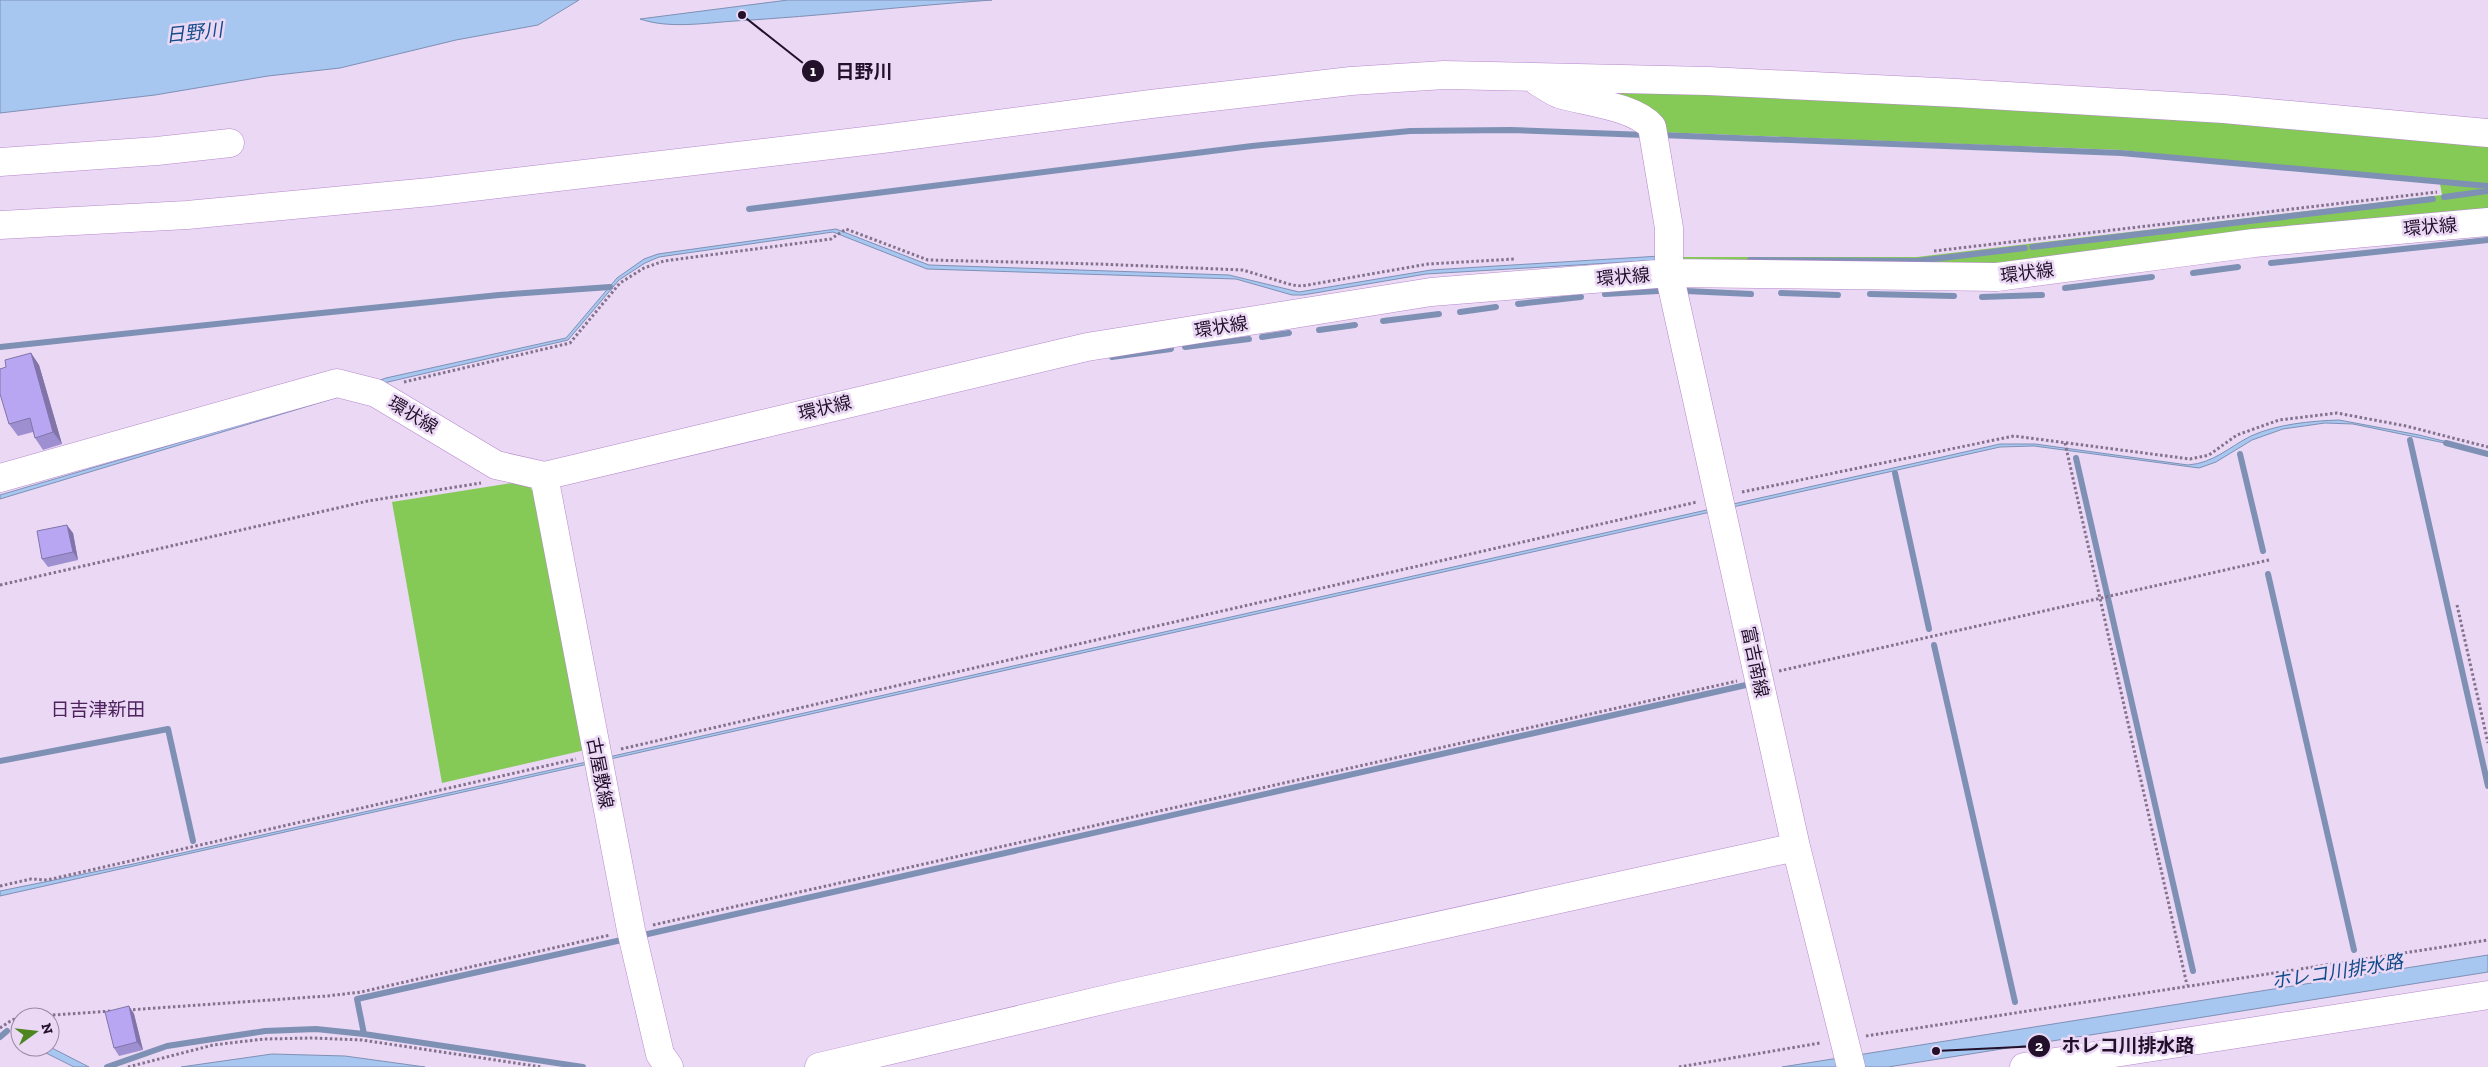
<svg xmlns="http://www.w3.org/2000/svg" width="2488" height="1067" font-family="'Zilla Slab','Noto Sans JP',serif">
	<rect width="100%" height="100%" fill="#ebd8f5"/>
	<path fill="#85c957" d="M1559,90l347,9 582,43v67l-492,57 -313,-1 -8,-8h242l525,-62 -2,-11 -319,-34 -464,-18z
		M525,481l11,14 49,255 -143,33 -50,-281z"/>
	<path fill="#a7c7f0" stroke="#7f90b5" d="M0,0h579l-41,25 -82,15 -116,28 -72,8 -113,19 -155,18z
		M788,0h204c-85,6 -171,16 -257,21 -30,2 -66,8 -95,-2z
		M836,229l93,36 300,10 70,17 132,-22 229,-14v4l-234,14 -123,21h-11l-56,-16 -309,-10 -94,-37 -174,25 -14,6 -26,17 -51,60 -180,42 -388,117v-4l324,-95 62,-22 180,-40 51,-60 27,-19 14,-5z
		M2339,420l80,15 69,17v3l-24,-8 -111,-23 -28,-1 -42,6 -31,11 -36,22 -17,6 -165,-22 -34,1 -2000,449v-5l133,-27 1867,-420h35l153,21c26,-2 41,-18 63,-29 26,-12 60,-15 88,-16z
		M2488,955v17l-600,95h-106z
		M34,1047h16l39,20h-15z
		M272,1054l73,2 80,11h-244z"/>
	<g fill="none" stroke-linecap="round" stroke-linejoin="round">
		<path stroke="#7f90b5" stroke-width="6" d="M1661,135l460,18 367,33
			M2444,197l44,-6
			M749,209l503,-63 158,-15 101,-1 135,5
			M2032,247l401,-48
			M1750,260l167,1 108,-13
			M2271,263l217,-23
			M2193,273l45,-6
			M2065,288l87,-11
			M1686,291l65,3
			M1781,293l57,2
			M1605,294l53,-3
			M1870,294l84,2
			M1982,297l60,-2
			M1518,304l63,-7
			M1460,312l36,-5
			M1383,321l56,-7
			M1319,330l36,-5
			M1262,337l27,-4
			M0,347l292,-31 207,-21 111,-8
			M1185,347l64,-8
			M1112,357l59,-8
			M2410,440l78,346
			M2446,443l42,11
			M2240,454l23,97
			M2076,458l117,513
			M1895,473l34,156
			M2268,574l86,376
			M1934,645l81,357
			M0,761l168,-32 25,112
			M639,936l1107,-251
			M364,1034l-7,-35 269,-60
			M0,1037l7,-6
			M107,1067l60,-21 98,-15 51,-2 48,5 219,33"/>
		<g stroke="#b688cc" stroke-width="29">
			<path id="minor" d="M1538,82c7,4 14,9 21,12 26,8 75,12 93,33l17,101v45l127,574 55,220
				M0,162l157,-11 73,-8
				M0,225l187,-10 243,-23 452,-53 269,-35 200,-23 93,-6 264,6 249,12 267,16 264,24
				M544,476l87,454 29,124 9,13
				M0,478l337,-95 39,10 120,72 48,11 543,-129 344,-55 238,-19 328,4 257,-34 234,-21
				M819,1067l305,-72 672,-148
				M2024,1067l464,-72"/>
		</g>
		<path stroke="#84728d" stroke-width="3" stroke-dasharray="2.5 2.5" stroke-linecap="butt" d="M1934,251l503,-59
			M404,382l166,-39 50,-60 24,-15 20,-7 167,-22 15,-10 82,31 170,4 145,6 49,15 10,1 126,-22 87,-5
			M2065,443l122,542
			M1742,492l272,-56 176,23 19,-4 28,-20 42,-15 58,-7 69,13 82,21
			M0,585l368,-84 113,-18
			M2457,605l31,138
			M1779,671l490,-111
			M621,749l1076,-247
			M0,886l31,-7 16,1 529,-121
			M653,925l1084,-244
			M128,1010l199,-14 34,-4 249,-57
			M23,1017l89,-6
			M0,1028l12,-8 8,-3
			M1866,1036l622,-96
			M128,1067l85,-22 51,-6 49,-1 49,2 180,27
			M1679,1067l141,-24"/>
		<use href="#minor" stroke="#fff" stroke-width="28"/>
	</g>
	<path fill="#9e8fd0" d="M31,353l8,12 23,79 -19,6 -8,-12 -2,-6 -15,4 -9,-12 -3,-57z
		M73,533l5,27 -30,7 -6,-8z
		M129,1006l5,8 9,36 -24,6 -5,-8z"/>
	<path fill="#8174a9" d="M31,353l8,12 23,79 -9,-12z
		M67,525l6,8 5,27 -5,-8z
		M129,1006l5,8 9,36 -6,-8z"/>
	<path fill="#b8a6f2" stroke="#8174a9" d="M31,353l22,79 -18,6 -5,-20 -21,6 -9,-30v-25l6,-2 -1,-7z
		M67,525l6,27 -31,7 -5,-28z
		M129,1006l8,36 -23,6 -9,-36z"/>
	<g text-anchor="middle" stroke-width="5" stroke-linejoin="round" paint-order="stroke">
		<g font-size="18" fill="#23112b" stroke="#ebd8f5">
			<text transform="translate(2430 227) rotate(-5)" y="6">環状線</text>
			<text transform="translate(2027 273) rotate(-7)" y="6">環状線</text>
			<text transform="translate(1623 277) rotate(-5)" y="6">環状線</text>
			<text transform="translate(1221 327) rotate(-9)" y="6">環状線</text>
			<text transform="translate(825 408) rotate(-13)" y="6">環状線</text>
			<text transform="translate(413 415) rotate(31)" y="6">環状線</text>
			<text transform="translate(1755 662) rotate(78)" y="6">富吉南線</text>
			<text transform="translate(600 773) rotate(79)" y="6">古屋敷線</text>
		</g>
		<g font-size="19" font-style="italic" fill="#114b89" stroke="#ebd8f5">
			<text transform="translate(194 32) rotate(-6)" y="7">日野川</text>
			<text transform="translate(2337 971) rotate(-9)" y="7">ホレコ川排水路</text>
		</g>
		<g font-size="19" fill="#4d225f" stroke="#ebd8f5">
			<text x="98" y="716">日吉津新田</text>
		</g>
	</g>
	<path fill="none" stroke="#23112b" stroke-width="2" d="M742 15L813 71M1936 1051L2039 1046"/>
	<g fill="#23112b" stroke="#ebd8f5" stroke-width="2">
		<circle cx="742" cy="15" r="5"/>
		<circle cx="1936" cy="1051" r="5"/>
		<circle cx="813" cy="71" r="12"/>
		<circle cx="2039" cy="1046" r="12"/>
	</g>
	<g font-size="15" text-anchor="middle" font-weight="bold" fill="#fff">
		<text x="813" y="76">1</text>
		<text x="2039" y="1051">2</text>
	</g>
	<g font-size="19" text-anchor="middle" font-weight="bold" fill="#23112b" stroke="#ebd8f5" stroke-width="5" stroke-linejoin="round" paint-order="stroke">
		<text x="864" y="78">日野川</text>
		<text x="2128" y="1052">ホレコ川排水路</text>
	</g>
	<g transform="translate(35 1032) rotate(75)"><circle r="24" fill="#ebd8f5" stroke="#9b88a4"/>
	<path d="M0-4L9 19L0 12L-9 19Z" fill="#4d851f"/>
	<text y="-8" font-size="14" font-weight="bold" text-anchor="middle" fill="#23112b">N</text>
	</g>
</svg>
